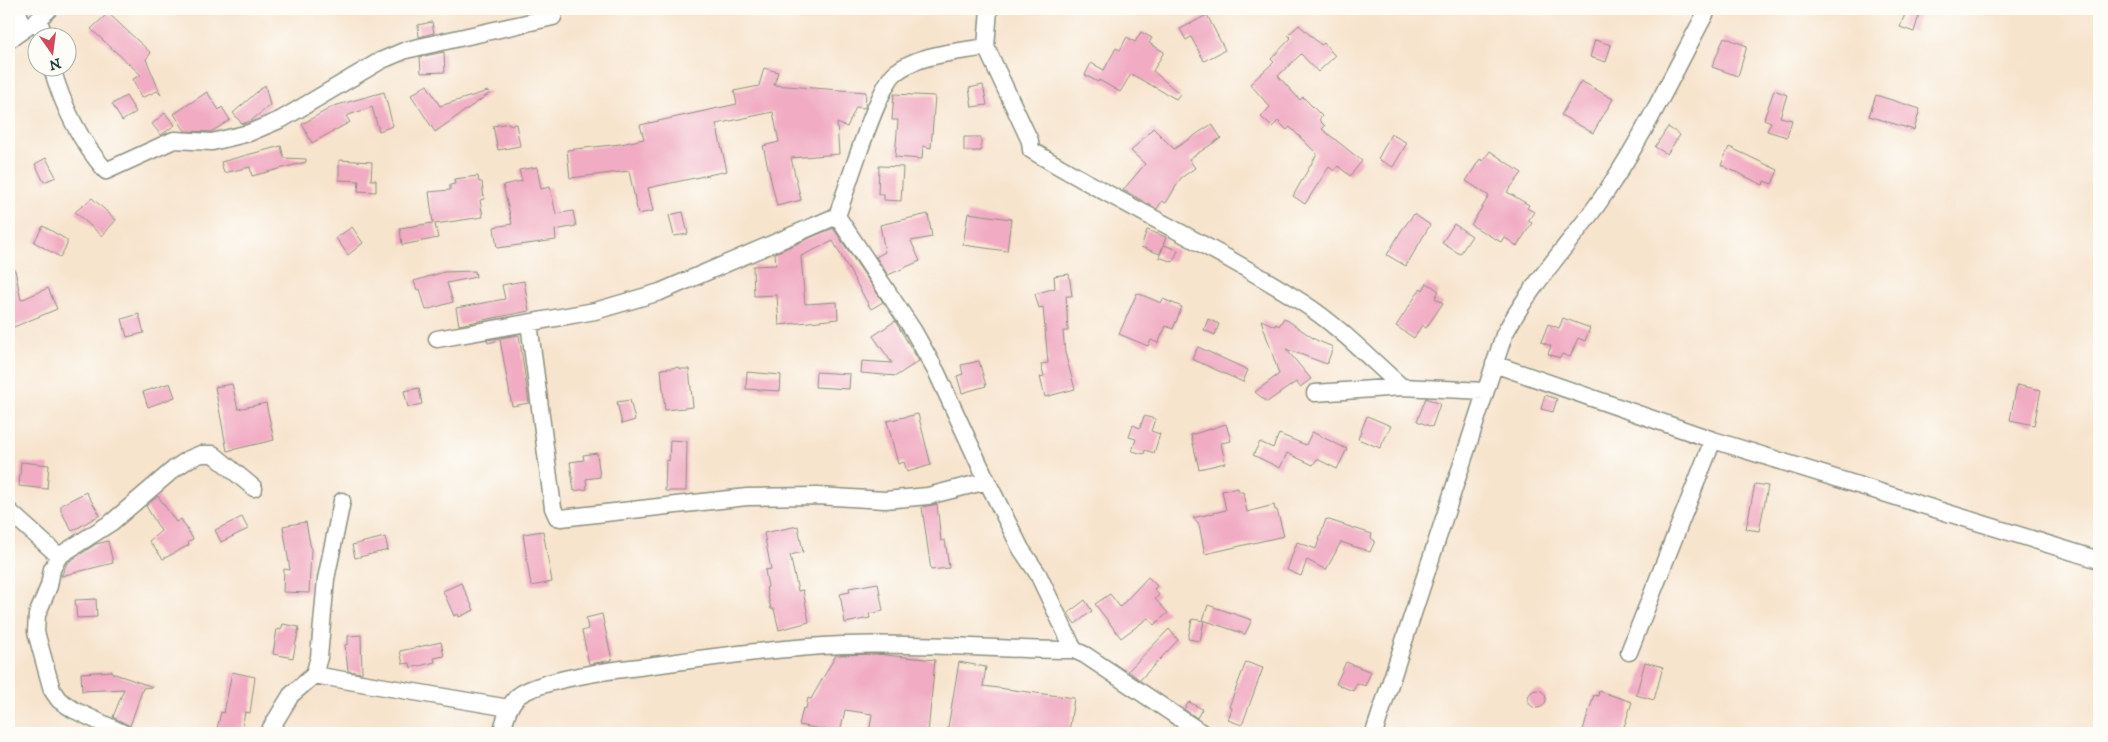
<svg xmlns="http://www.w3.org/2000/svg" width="2108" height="742" font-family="'IM FELL DW Pica',serif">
	<rect width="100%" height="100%" fill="#fdfcf7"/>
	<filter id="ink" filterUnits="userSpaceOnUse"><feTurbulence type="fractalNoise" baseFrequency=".02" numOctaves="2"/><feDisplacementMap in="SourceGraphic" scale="10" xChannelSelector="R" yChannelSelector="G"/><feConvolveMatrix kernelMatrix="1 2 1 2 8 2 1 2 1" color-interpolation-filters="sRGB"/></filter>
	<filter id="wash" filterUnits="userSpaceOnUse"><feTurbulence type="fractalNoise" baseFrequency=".0096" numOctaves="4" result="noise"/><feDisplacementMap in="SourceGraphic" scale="20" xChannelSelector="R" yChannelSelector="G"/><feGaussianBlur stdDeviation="1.12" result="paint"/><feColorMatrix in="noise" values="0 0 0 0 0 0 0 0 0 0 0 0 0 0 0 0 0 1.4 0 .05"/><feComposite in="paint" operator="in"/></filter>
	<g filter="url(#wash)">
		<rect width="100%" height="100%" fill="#f7e4cd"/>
		<g id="blocks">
			<path fill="#f1abc2" d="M1907,9l13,3 -6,20 -14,-5z
				M108,13l43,40 -5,6 15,36 -4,-4 -16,7 -8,-19 8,-4 -50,-46z
				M1207,15l18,35 -21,11 -13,-24 -5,3 -6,-11z
				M432,22l2,11 -15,4 -1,-12z
				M1299,25l22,20 3,-2 11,13 -17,16 -17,-18 -23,22 22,24 3,-3 19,19 -3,4 6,6 -3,3 40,32 -12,15 -12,-10 -4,5 -5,-4 -24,37 -12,-8 24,-42 -27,-27 -3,3 -9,-9 -6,6 -11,-10 9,-10 -20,-23 24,-22 -3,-3 20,-21 -3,-3z
				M1141,32l11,6 -3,5 15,9 -11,19 27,23 -4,5 -45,-25 -11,18 -21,-12 -1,2 -13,-7 6,-12 13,7 12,-22 4,2 7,-13 8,5z
				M1724,37l23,9 -9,30 -26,-9z
				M1595,40l16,5 -5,17 -16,-5z
				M444,52l1,20 -24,1 -1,-16z
				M764,68l14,4 -4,13 92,7 -1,16 -9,-1 -9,20 -10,-4 2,31 -48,4 10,42 -24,6 -14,-60 16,-4 -6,-30 -57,12 11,47 -79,17 5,23 -15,3 -9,-43 -59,7 -3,-28 54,-6 23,-5 -4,-14 97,-21 -3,-13 25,-5z
				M1581,81l32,18 -20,34 -32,-18z
				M265,85l5,20 -19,16 -9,3 -9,-11z
				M427,85l13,21 48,-15 2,2 -55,39 -24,-37z
				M983,85l4,20 -15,2 -3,-19z
				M1774,90l13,5 -7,22 12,3 -5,17 -20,-6 4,-9 -7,-3z
				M207,92l12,18 3,-3 8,13 -19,12 -26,-1 -11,-17z
				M384,92l9,34 -14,5 -7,-24 -26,9 4,6 -38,21 -10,-19 32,-18z
				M894,94l41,2 -4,52 -8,-2 -1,13 -27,-2 3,-37h-6z
				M1876,95l44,14 -6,21 -45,-14z
				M126,96l10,16 -14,9 -10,-17z
				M165,113l10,12 -14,10 -9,-11z
				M509,123l1,2 6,-1 4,22 -22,4 -5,-24z
				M1212,124l9,14 -32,21 6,9 -14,10 -15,25 -4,-2 -5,8 -34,-19 22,-26 -14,-13 22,-23 21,21z
				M1668,127l12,8 -13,19 -12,-7z
				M1391,134l16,9 -14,24 -15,-8z
				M964,137h17v14h-17z
				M281,146l3,12 22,1v3l-54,14 -2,-9 -26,6 -3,-11z
				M1729,147l49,23 -6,14 -8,-3 -1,4 -42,-20z
				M1490,151l32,22 -15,19 22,13 -2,3 7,4 -6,9 4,2 -15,23 -13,-9 -3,5 -30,-17 18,-29 -23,-15 14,-22 3,2z
				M46,158l10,19 -12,5 -9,-18z
				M339,160l33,2 -1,18h5v12l-18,-1 1,-10 -20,-1z
				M879,166l24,1 -2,34 -17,-1v-6h-6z
				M537,167l4,22 9,-2 6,27 17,-3 3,15 -21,4 1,10 -59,8 -3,-21 18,-3 -9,-39 19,-4 -3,-11z
				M478,176l1,6h3l2,17 -4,1 3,17 -48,7 3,14 -36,7 -2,-17 33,-5 -4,-31 21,-2v-5l5,-1 -1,-5z
				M92,198l24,22 -14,16 -27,-24z
				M683,212l5,22 -14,2 -5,-21z
				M968,213l43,6 -4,32 -44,-6z
				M928,214l4,23 -21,4 9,20 -32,14 -12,-18 9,-5 -5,-27z
				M1414,214l16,11 -24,41 -19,-11 14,-24z
				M1454,224l18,12 -12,18 -18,-11z
				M43,226l24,14v5l-7,12 -26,-15z
				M352,227l11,16 -15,12 -12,-17z
				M833,228l50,74 -12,7 -38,-68 -32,15 4,48 32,-2 1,17 -59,6 -2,-30 -23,1 -1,-30 23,-1 -1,-12z
				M1147,230l19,7 -6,17 -19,-7z
				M1164,245l14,5 -5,12 -14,-5z
				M15,270l6,30 27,-12 9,21 -48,20v-58z
				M475,271l1,6 -29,6 6,19 -27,8 -6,-21 -3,1 -3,-9 30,-9z
				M1069,274l3,22h-6l2,35h-5l2,22 10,36 -30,8 -5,-20 4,-1 -3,-12 7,-1 -5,-56 -4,1 -4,-14 20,-6 -1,-12z
				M524,281l5,30 -70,14 -3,-17 49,-9 -3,-14z
				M1427,283l12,8 -4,7 8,5 -17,25 -4,-3 -8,13 -18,-12 25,-38 2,2z
				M1137,293l24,10 2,-4 19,8 -9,22 -7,-3 -8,17 -7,-3 -3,6 -29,-12z
				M139,314l5,19 -17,4 -5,-18z
				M1284,318l32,22 17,7 -6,17 -41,-15 25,30 -11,8 -4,-5 -29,20 -12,-10 24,-18 -18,-54 14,6 1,-2 3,2z
				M1563,318l27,10 -5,13 -7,-3 -8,19 -8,-3 -2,4 -12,-4 3,-8 -10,-4 7,-18 11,4z
				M1208,319l11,5 -4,11 -11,-5z
				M895,321l24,40 -23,15 -35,-3 1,-12 30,2 -19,-27z
				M519,335l10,68 -17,3 -12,-66 -12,3 -1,-3z
				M1198,347l50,23 -5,12 -51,-23z
				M979,361l7,25 -24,7 -5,-17 6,-2 -2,-9z
				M680,367v2h9l4,38 -28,3 -4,-41z
				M747,372l34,3 -1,16 -34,-2z
				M816,372l34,2 -1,15 -34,-2z
				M170,383l5,14 -27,10 -5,-15z
				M232,384l6,25 28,-6 8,37 -47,11 -12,-64z
				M2017,385l24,5 -7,35 -24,-5z
				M419,388l3,16 -14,3 -4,-16z
				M1545,395l12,4 -4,13 -12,-3z
				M1426,398l14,6 -8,23 -15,-6z
				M630,400l5,20 -13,4 -5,-22z
				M918,414l13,51 -24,7 -3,-10 -6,2 -11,-43z
				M1144,416l11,3 -4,12 9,3 -6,19 -9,-3 -1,4 -12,-3 4,-12 -7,-2 4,-12 7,3z
				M1367,416l24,10 -11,22 -22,-9z
				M1226,424l5,17 -10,2 4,20 -26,6 -8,-34z
				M1312,432l35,17 -10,20 -20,-10 -4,6 -26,-12 -7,15 -27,-13 7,-13 13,6 6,-14 27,11z
				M670,440l17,1 -1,50h-21l1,-31 3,1z
				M597,453l3,24 -14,2 1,10 -13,2 -4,-29 14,-2 -1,-5z
				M21,462l28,3 -2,24 -28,-3z
				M1755,484l13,2 -9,45 -13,-2z
				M1238,488l1,4h4l4,20 27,-7 1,5h2l7,26 -79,18 -6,-29 -6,-7 33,-8 -4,-19z
				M86,492l14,23 -28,16 -11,-20v-6z
				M158,496l18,26 5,-3 12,20 -5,3 1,3 -26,14 -14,-18 12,-10 -15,-25z
				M937,504l4,37 4,-1 4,28 -18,2 -9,-63z
				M242,517l6,12 -27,13 -6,-12z
				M1326,519l46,15 -1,4 4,3 -5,11 -29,-10 -15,28 -19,-10 -6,16 -14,-6 10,-28 19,7z
				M306,522l5,27 -2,44 -26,-1 1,-23 6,1 -7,-44z
				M798,526l5,26 -13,3 8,36 5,-1 6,32 -30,8 -5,-21h-3l-5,-21 2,-1 -3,-17 6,-1 -7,-36z
				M543,531l9,51 -21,4 -8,-52z
				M385,537l3,13 -33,8 -3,-13z
				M108,541l5,22 -52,13 6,-13 29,-19z
				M1148,577l9,9 -3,3 5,6 -4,4 13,14 -14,12 -6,-7 -27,20 -26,-34 15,-10 10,13z
				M461,583l13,27 -15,7 -1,-3 -4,2 -11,-25z
				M878,583l5,28 -14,3 1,4 -25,5 -5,-29 10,-2 -1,-4z
				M96,599l1,18 -20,1 -2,-18z
				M1085,600l7,11 -17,13 -7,-11z
				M1208,605l44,15 -7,14 -42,-14z
				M602,614l10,46 -23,4 -7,-33 6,-2 -2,-11z
				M1192,619l12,2 -4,20 -12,-2z
				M283,624l16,3 -6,31 -20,-4 4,-25 4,1z
				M1169,629l9,11 -38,40 -12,-9z
				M361,635l1,38 -14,-2 -3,-26 3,-1v-8z
				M441,642l3,14 -10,2 1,4 -24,6 -1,-5 -7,1 -3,-13z
				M876,654l59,6 -7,73h-59l3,-19 -27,-4 -5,23 -41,-8 4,-17 3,1 2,-11 3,1 25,-44z
				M959,662l27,5 -3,19 91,12 -5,35h-122z
				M1246,662l17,6 -21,57 -14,-5 4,-12 -3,-1z
				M1346,662l25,10 -6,14 -8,-3 -4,8 -17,-7z
				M1645,662l18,5 -9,33 -18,-5z
				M112,671v2l41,14 -10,1 -13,38 -17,-9 11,-28 -42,2 -1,-18z
				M232,672l23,5 -5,36 -5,-1 -4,21h-25l5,-21 3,1z
				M1528 699a9 9 0 1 1 18 0a9 9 0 1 1-18 0Z
				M1599,691l33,11 -10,31h-40l12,-38 4,1z
				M1189,702l13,7 -5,9 -13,-9z"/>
		</g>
	</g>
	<g filter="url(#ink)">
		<use href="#blocks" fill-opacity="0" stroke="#8b9080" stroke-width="1"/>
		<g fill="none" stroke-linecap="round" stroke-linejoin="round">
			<g stroke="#8b9080" stroke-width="19">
				<path id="street" d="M18,9l4,22
					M989,9l-3,38 44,94 1,9c89,54 185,97 272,153 36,23 67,56 99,84
					M39,19l5,19
					M9,40l30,-21 10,-10
					M52,68c11,39 28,73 54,103l68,-31 38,2 37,-9 33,-14 98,-58 26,-11 147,-33
					M837,216l76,114 24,43 50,108 34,68 17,25 36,76
					M529,323l24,185 4,9 4,1 186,-21 70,-1 68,4 43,-4 59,-15
					M437,339l158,-28 65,-19 177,-76c10,-27 40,-127 58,-143 23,-19 63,-21 91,-26
					M1494,364l219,76 386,120
					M1315,393l87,-6 83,4
					M9,511l50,45
					M1629,652l84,-212
					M314,675l195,33
					M123,733l-49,-23 -15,-10 -7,-10 -16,-58 1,-17 12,-29 3,-17 7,-13 53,-34 62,-53 15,-10 12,-5h12l41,34
					M268,733l23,-38 23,-20 5,-18 7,-78 16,-78
					M501,733c4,-12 7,-28 17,-37 21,-16 93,-26 121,-29 68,-9 136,-19 204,-22 77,-3 154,5 231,5l11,5 117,78
					M1374,733l130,-398c25,-48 61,-86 93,-130 44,-62 75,-130 111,-196"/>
			</g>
			<use href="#street" stroke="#fff" stroke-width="16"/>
		</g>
	</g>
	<rect width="2108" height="742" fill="none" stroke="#fdfcf7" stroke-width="30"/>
	<g transform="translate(52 52) rotate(166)"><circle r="24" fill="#fdfcf7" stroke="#a4b0a9"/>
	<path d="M0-4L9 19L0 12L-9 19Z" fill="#d1495b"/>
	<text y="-8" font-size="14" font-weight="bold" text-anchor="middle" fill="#1f3d34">N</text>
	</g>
</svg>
